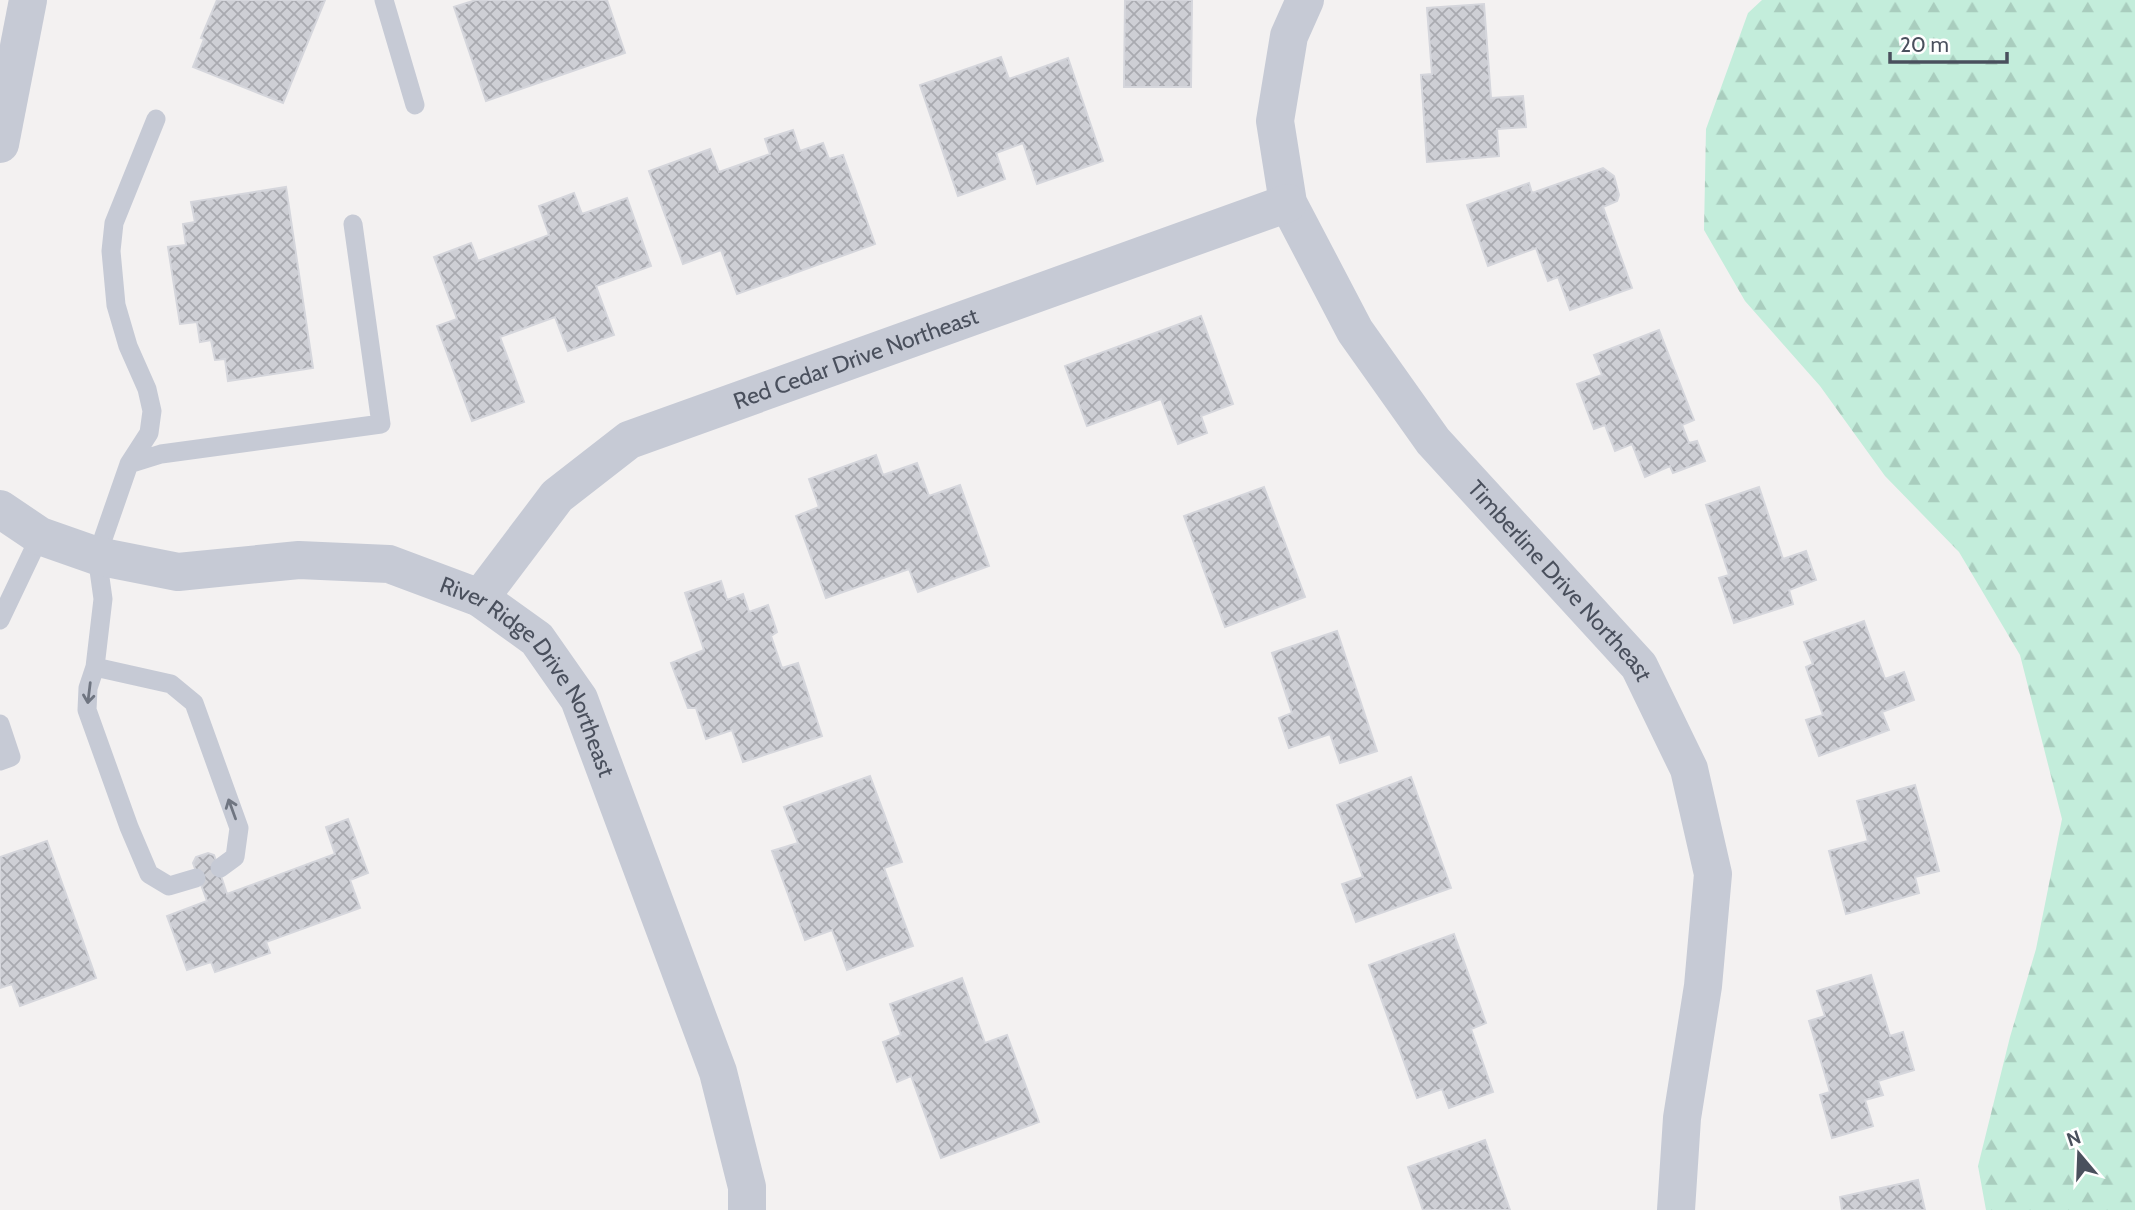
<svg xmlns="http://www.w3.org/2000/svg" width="2135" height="1210" font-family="Cabin,sans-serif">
	<defs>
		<pattern id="forest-firs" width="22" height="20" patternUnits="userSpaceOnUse" patternTransform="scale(1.75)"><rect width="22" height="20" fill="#c3eddb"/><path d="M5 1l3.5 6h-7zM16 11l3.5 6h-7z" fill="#a9cdbe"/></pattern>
		<pattern id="building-cross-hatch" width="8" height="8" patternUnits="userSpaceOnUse" patternTransform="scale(1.75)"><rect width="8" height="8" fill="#cecfd5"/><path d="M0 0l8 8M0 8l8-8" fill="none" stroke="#a9aab0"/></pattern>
	</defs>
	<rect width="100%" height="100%" fill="#f3f1f1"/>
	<path fill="url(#forest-firs)" d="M1762,0h373v1210h-149l-8,-44 32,-129 26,-88 26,-130 -42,-164 -61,-103 -74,-76 -65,-90 -75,-85 -41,-71 2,-101 42,-116z"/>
	<path fill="url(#building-cross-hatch)" stroke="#d5d6dc" stroke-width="2" d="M217,0h108l-42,103 -90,-36 11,-28 -3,-1z
		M476,0h131l18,53 -139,48 -32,-94z
		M1125,0h67l-1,87h-67z
		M1484,4l7,94 32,-2 3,31 -29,2 2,27 -72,6 -6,-87 11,-1 -5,-66z
		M1001,57l8,22 59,-21 35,103 -66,23 -14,-41 -27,10 9,26 -47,17 -38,-111z
		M793,130l7,21 23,-8 6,16 14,-4 32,89 -138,50 -16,-44 -38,14 -34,-93 61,-22 9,23 51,-18 -5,-15z
		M1603,168l11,8 5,19 -2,6 -14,6 29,81 -62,22 -12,-33 -10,4 -12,-33 -48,18 -21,-61 62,-22 3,10z
		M286,187l27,181 -85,13 -3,-22 -10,1 -4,-20 -11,2 -3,-20 -17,2 -12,-77 18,-2 -3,-21 12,-2 -4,-20z
		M574,193l8,21 45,-16 24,68 -55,20 18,49 -46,16 -13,-34 -55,20 24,65 -52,19 -35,-95 20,-7 -23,-62 37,-14 7,18 71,-26 -10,-29z
		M1201,316l32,88 -32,12 6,17 -29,11 -17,-45 -74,27 -22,-60z
		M1659,330l35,90 -12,5 7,18 8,-2 8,20 -32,12 -3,-7 -25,11 -13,-33 -17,7 -10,-26 -11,4 -17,-45 25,-9 -8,-20z
		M876,455l7,20 34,-12 12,33 31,-11 29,81 -71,26 -9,-23 -83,29 -30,-82 23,-9 -10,-28z
		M1264,487l41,110 -80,30 -41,-111z
		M1759,487l24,72 23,-8 10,29 -27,10 4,14 -59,19 -15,-45 10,-3 -23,-70z
		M721,581l6,19 16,-6 6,18 19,-7 9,27 -6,4 11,32 16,-5 24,73 -79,26 -11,-32 -26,9 -10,-31h-8l-17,-45 33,-13 -19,-57z
		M1864,621l21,58 19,-7 10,28 -32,12 7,18 -70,26 -13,-36 17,-5 -17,-48 7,-3 -9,-22z
		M1337,631l40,120 -37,12 -10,-29 -41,14 -10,-30 13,-5 -20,-60z
		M870,776l32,86 -18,6 29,78 -66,24 -15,-40 -27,10 -33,-89 26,-8 -14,-36z
		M1411,777l40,111 -95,34 -14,-38 21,-7 -26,-72z
		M1915,785l24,86 -24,6 4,16 -73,21 -17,-63 39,-10 -11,-40z
		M348,819l20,54 -18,7 10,28 -94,34 4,11 -55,19 -4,-10 -24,8 -20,-54 40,-15 -14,-38 3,-6 12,-4 6,2 13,39 108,-40 -9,-27z
		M47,841l49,137 -76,28 -8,-22 -12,4v-131z
		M1454,934l32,89 -15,6 22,63 -44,16 -7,-19 -25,9 -48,-133z
		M1871,975l19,61 13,-4 11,38 -36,11 5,14 -18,5 8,26 -41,12 -12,-43 10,-3 -21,-71 16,-5 -8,-25z
		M962,978l23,65 22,-8 32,87 -98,36 -30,-82 -14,6 -14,-40 18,-7 -11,-31z
		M1485,1140l25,70h-87l-15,-43z
		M1918,1180l7,30h-83l-2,-13z"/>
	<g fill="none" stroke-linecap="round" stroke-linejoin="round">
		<path stroke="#c6cad5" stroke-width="19" d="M384,0l31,105
			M129,464l32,-10 220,-30 -28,-200
			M0,620l40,-84
			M95,667l8,-68 -6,-43 32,-92 20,-31 3,-22 -5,-22 -19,-43 -12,-41 -5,-54 3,-28 42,-104
			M0,724l11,33 -11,4
			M196,878l-27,8 -20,-12 -20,-47 -42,-117 1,-22 7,-21 76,17 23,19 45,125 -4,29 -15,11"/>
		<g stroke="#c6cad5" stroke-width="38">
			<path id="s1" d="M1305,0l-16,36 -14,85 13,82 67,128 78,110 206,225 50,103 24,105 -10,112 -21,132 -6,92"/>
			<path id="s2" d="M0,509l40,27 57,20 81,16 121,-12 90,4 91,34 57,41 42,60 139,373 29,115v23"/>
			<path id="s3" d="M480,598l77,-102 72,-56 659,-237"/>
		</g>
		<path stroke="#c6cad5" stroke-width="38" d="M0,144l28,-144"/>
	</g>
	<defs><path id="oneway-shaft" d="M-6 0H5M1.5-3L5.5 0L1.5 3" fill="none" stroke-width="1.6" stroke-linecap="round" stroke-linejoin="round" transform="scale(1.75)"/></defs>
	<g stroke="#6f7581">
		<use href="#oneway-shaft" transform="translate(89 693) rotate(97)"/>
		<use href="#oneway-shaft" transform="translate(232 809) rotate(-110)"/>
	</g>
	<g text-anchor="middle" stroke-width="6" stroke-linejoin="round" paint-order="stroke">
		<g font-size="23" fill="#4a505d" stroke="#fff">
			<text dy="8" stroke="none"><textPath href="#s3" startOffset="460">Red Cedar Drive Northeast</textPath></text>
			<text dy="8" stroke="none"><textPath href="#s1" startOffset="677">Timberline Drive Northeast</textPath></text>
			<text dy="8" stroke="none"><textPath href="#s2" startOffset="592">River Ridge Drive Northeast</textPath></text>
		</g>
	</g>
	<g transform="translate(2079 1154) rotate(341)" stroke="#ffffff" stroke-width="5" paint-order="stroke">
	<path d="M0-5L12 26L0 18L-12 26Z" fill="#4a505d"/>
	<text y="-10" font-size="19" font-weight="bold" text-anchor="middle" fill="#4a505d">N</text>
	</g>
	<path d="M1890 52v10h117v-10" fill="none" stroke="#4a505d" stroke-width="3.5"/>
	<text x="1900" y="52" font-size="21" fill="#4a505d" stroke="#ffffff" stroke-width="5" paint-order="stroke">20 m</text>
</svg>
